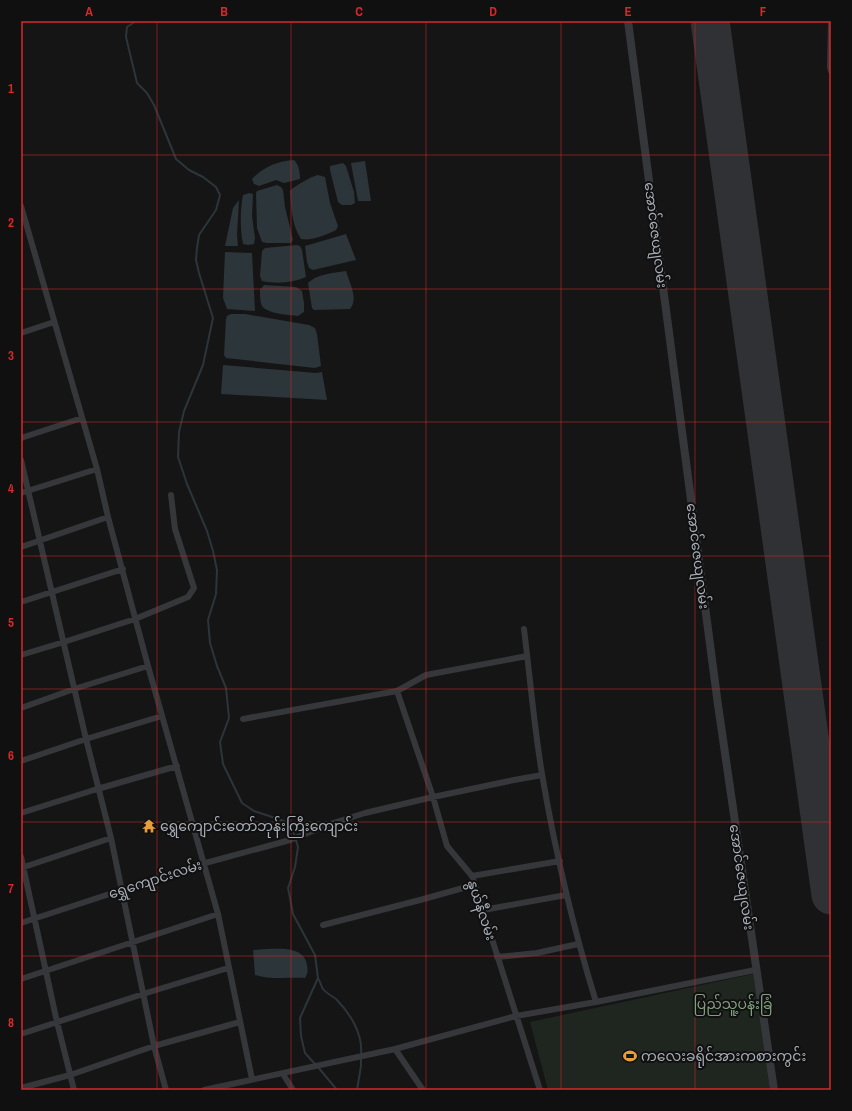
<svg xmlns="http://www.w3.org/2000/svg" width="852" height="1111" font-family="'Archivo Narrow','Noto Sans Myanmar',sans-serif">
	<rect width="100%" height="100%" fill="#151516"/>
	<path fill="#1f261f" d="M753,974l17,116h-222l-18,-68z"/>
	<path fill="#2c353a" d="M294,160c5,5 6,12 6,19l-16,4 -8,-3 -17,6 -5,-2 -2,-5c11,-12 26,-18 42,-19z
		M365,161l6,40h-13l-7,-38z
		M343,163l3,3 8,26 1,11 -4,2h-9l-4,-3 -8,-32v-4z
		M318,175l7,2 5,26 8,23 -2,4c-10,5 -24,11 -35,9 -9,-13 -10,-32 -11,-48 3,-4 22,-15 28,-16z
		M277,185l4,2 2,3 2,17 8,33 -2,3h-24l-5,-1 -5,-14 -1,-35 1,-2z
		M249,193l4,1 -1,22 3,22 -1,6 -6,1 -5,-1c-3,-15 -3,-34 0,-49z
		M239,200l-2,35 1,11h-13l8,-38z
		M346,234l10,26 -43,10 -4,-2 -2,-6 -2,-16z
		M297,245l3,1 2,4 4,27c-13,6 -30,7 -44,4l-2,-5 2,-25 3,-3z
		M225,252l27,1 3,58 -28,-2 -4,-11z
		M346,271c3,11 13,28 4,38l-36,1 -2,-2 -4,-25c9,-9 25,-10 38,-12z
		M264,285l32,2 6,4 2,12v9l-6,4c-9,-1 -30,-2 -36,-10 -2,-4 -2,-12 -2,-16z
		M231,314h14l64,11 6,3 2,6 4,32 -6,2 -89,-10 -2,-3 2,-36 1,-3z
		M223,365l93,8 6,-1 5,28 -106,-6z
		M266,949c14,0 38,-3 41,16 1,6 1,8 -2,13 -16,-1 -34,2 -50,-3l-2,-25z"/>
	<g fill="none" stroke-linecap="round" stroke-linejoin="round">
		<path stroke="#2c353a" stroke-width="2" d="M136,21l-9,6 -1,10 11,46 10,10 7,12 22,54 13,11 14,7 13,10 4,8 -4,15 -17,25 -2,13 -1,12 3,13 14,45 -10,47 -19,46 -5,21 -1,25 9,27 20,47 6,20 4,19 -1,24 -8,26 2,23 7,23 9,22 3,30 -9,24 3,22 19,39 12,8 33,11 6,9 5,16 -3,20 -7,21 5,26 22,41 3,23 -18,40 1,18 4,17 10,11
			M318,978c2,3 3,8 5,11 3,4 9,7 13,10 14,14 27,35 25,55
			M318,1067l19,23
			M357,1090l4,-24v-8"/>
		<path stroke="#303134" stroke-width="39" d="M710,21l121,874"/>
		<path stroke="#36373b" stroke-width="6" d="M831,21l-1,46 1,4
			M21,206l76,263 11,48
			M21,333l33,-11
			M21,438l61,-20
			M21,460l65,279 25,99 43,208 12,44
			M21,493l76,-24
			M21,547l87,-30 40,149 70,248 34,165
			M21,602l102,-33
			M524,629c6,48 10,97 18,145 13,77 31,153 54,228
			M21,655l43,-13 71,-23 53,-22 6,-9 -19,-59 -4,-34
			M397,691l36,106 14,49 25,30 68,214
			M21,708l53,-19 74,-23
			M243,719l154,-28 29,-16 101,-19
			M21,761l65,-22 76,-23
			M21,813l73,-23 83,-24
			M21,857l36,165 17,68
			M21,868l90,-30
			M472,876l88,-15
			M483,910l83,-15
			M21,923l177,-58 92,-25 40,-16 35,-11 68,-16 81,-17 28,-5
			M323,925l97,-25 54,-15
			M497,957l40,-4 41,-9
			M21,979l197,-65
			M21,1034l122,-40 85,-26
			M395,1049l28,41
			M283,1074l10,16
			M21,1088l49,-13 84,-29 86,-24
			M204,1090l191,-41 121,-33 80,-14 159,-32"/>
		<path stroke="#36373b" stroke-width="8" d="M628,21l90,684 56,385"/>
	</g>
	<path fill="none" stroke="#d62828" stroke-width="1" stroke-opacity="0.55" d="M157,21v1069M291,21v1069M426,21v1069M561,21v1069M695,21v1069M21,155h810M21,289h810M21,422h810M21,556h810M21,689h810M21,822h810M21,956h810"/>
	<defs>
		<g id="temple-bare" transform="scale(1.08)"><path d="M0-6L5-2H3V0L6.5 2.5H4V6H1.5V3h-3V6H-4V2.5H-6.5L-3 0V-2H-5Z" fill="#e99c3a" stroke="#101011" stroke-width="2.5" paint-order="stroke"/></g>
		<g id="stadium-bare" transform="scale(1.08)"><path d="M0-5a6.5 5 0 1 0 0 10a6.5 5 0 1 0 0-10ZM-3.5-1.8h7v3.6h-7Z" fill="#e99c3a" stroke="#101011" stroke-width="2.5" paint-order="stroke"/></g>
	</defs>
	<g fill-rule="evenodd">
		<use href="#temple-bare" x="149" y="826"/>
		<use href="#stadium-bare" x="630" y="1056"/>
	</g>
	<g text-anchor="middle" stroke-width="4" stroke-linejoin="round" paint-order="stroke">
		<g font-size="14" fill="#a7adb6" stroke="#101011">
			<text transform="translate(656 235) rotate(83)" y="5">အောင်ဇေယျလမ်း</text>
			<text transform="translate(698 556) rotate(83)" y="5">အောင်ဇေယျလမ်း</text>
			<text transform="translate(742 877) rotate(82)" y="5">အောင်ဇေယျလမ်း</text>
			<text transform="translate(155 879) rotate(-18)" y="5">ရွှေကျောင်းလမ်း</text>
			<text transform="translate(482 910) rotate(72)" y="5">နွယ်နီလမ်း</text>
		</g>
		<g font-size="14" fill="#a7adb6" stroke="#101011" text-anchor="start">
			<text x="160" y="831">ရွှေကျောင်းတော်ဘုန်းကြီးကျောင်း</text>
			<text x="641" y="1061">ကလေးခရိုင်အားကစားကွင်း</text>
		</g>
		<g font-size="14" fill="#80a07f" stroke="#101011">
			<text x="733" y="1009">ပြည်သူ့ပန်းခြံ</text>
		</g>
	</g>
	<rect width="852" height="1111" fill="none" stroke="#101011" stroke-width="44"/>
	<rect x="22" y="22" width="808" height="1067" fill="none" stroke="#d62828" stroke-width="1.5"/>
	<g font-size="13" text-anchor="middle" font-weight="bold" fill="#d62828">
		<text x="89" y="16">A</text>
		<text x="224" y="16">B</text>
		<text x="359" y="16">C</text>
		<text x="493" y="16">D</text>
		<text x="628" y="16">E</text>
		<text x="763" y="16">F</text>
		<text x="11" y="93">1</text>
		<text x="11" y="227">2</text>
		<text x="11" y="360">3</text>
		<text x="11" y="493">4</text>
		<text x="11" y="627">5</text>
		<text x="11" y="760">6</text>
		<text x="11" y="893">7</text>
		<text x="11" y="1027">8</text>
	</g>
</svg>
